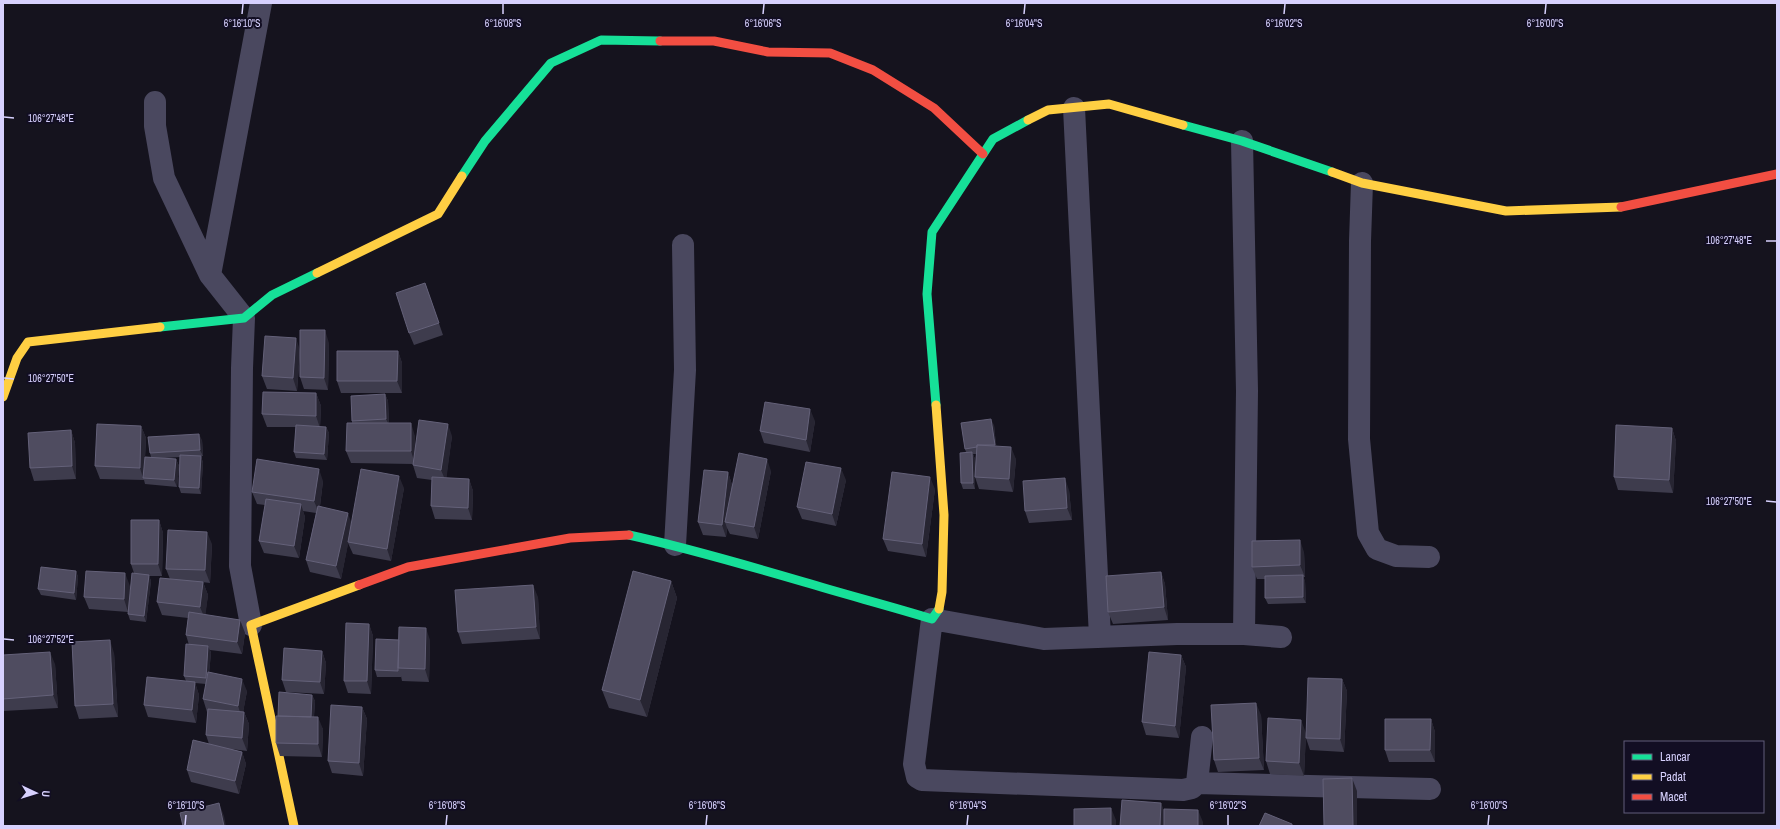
<svg xmlns="http://www.w3.org/2000/svg" width="1780" height="829" font-family="'Archivo Narrow',sans-serif">
	<rect width="100%" height="100%" fill="#15131e"/>
	<g fill="none" stroke-linecap="round" stroke-linejoin="round">
		<path stroke="#4a485f" stroke-width="22" d="M155,102v24l9,52 46,97 34,43 -2,50 -2,198 11,59
			M1074,108l26,529
			M1242,141l5,250 -3,243
			M1362,183l-2,58 -1,198 9,94 9,16 19,7 33,1
			M210,275l51,-272
			M675,545l10,-175 -2,-125
			M1202,737l-5,46 -5,5 -9,2 -261,-10 -5,-3 -3,-13 18,-145 112,20 133,-5h67l37,3
			M1197,783l233,6"/>
		<path stroke="#16e098" stroke-width="9" d="M1183,125l59,16 90,31
			M462,176l23,-35 66,-78 50,-23 59,1
			M160,327l84,-9 28,-23 45,-22
			M936,405l-9,-111 5,-62 61,-93 35,-19
			M629,535c59,13 117,30 175,47 43,13 86,24 128,37l7,-10"/>
		<path stroke="#ffcf43" stroke-width="9" d="M1028,120l20,-10 61,-6 74,21
			M1332,172l30,11 144,28 115,-4
			M317,273l121,-59 24,-38
			M3,397l14,-39 11,-16 132,-15
			M936,405l8,110 -2,77 -3,17
			M294,826l-43,-201 108,-40"/>
		<path stroke="#f24e42" stroke-width="9" d="M660,41h54l54,11 62,1 43,17 61,38 49,46
			M1621,207l156,-33
			M359,585l49,-18 162,-29 59,-3"/>
	</g>
	<path fill="#3e3c4d" fill-rule="evenodd" d="M425,283l18,52 -29,10 -5,-12z
		M329,343l-1,47 -24,-1 -4,-12v-24l-3,38 -30,-2 -5,-13 38,-26z
		M398,351l4,12v30h-61l-4,-12z
		M316,393l5,13 -1,21h6l3,6 -2,27 -31,-2 -2,-6 2,-25h-29l-5,-13z
		M385,394l3,7 1,22 26,13v10l37,-10 -6,42 23,1 4,12 -1,29 -37,-1 -4,-13 1,-26 -15,-2 -4,-13v-1l-62,-1 -5,-12 6,-28v-2z
		M815,421l-5,31 -46,-9 -4,-12z
		M994,425l2,21 20,13 -3,33 -34,-3 -4,-12v12h-12l-2,-6 5,-31 -1,-3zM973,454h3l-1,21v-16z
		M141,426l5,12 -1,19h6l-1,-4 52,-13 1,16h-3h1l2,7 -2,31 -20,-1 -2,-6 1,-30 -15,1 11,1 3,7 -2,21 -32,-3 -1,-4 -44,-1 -5,-13z
		M1672,428l4,13 -3,52 -55,-3 -4,-13z
		M71,430l4,13 1,36 -42,2 -4,-13z
		M771,471l-13,68 -28,-5 -3,-6 -1,9 -23,-2 -5,-13 30,-50 4,13z
		M846,480l-10,46 -34,-7 -5,-12z
		M323,481l-3,25 31,17 53,-35 -13,73 -38,-7 -5,-11 -7,36 -31,-7 -4,-12 10,-47 -13,-2 2,6 -6,41 -35,-5 -5,-12 6,-36 -8,-1 -5,-12z
		M935,489l-9,68 -38,-6 -5,-12z
		M1069,490l3,30 -43,3 -4,-12z
		M159,520l4,13 -1,43h-13l2,5 -5,41 -16,-2 -2,-6v-2l-39,-3 -5,-12 46,-11 -1,17 5,-30 -3,-9z
		M212,544l-2,39 -8,-1h1l5,13 -3,20 35,5 5,13 -3,21 -32,-4 1,3 -2,20 38,18 -4,21h1l5,12 -2,27 -16,-2 11,3 4,12 -7,30 -48,-12 -4,-12 22,-26 -3,-9 1,-23 -4,-13 3,-15 -11,-1 4,12 -3,28 -48,-6 -4,-12 42,-24 -2,-5 5,-31 -3,-10 2,-17 -26,-3 -5,-13 13,-23 -4,-10z
		M1304,552l1,25h-2l2,4 1,22 -38,1 -3,-6v-19h-8l-5,-12z
		M76,571l2,6 -2,23 -35,-5 -3,-6z
		M1161,572l4,12 3,36 -55,4 -5,-12z
		M671,581l6,17 -30,119 -38,-9 -7,-18z
		M538,597l2,42 -78,5 -4,-12z
		M369,624l4,12 -2,58 -23,-1 -4,-12z
		M399,640h31l-1,42 -27,-1 -1,-5v1h-24l-2,-7z
		M322,651l4,12 -2,31 -38,-2 -4,-12z
		M114,653l4,64 -39,2 -4,-13z
		M3,655l52,9 3,44 -55,3z
		M1181,655l5,12 -7,71 -33,-3 -4,-13z
		M1342,679l5,12 -3,61 -34,-2 -4,-12z
		M312,695l3,6 -1,16 9,12 -1,28 -42,-1 -4,-13 2,-27z
		M362,707l5,12 -4,57 -31,-3 -4,-12z
		M1261,715l3,55 -46,2 -4,-12z
		M1431,719l4,13v30h-46l-4,-12z
		M1306,733l-2,43 -34,-2 -4,-13z"/>
	<path fill="#272532" d="M325,330l4,13 -1,47 -4,-12z
		M296,338l4,12 -3,41 -4,-13z
		M398,351l4,12v30l-5,-12z
		M316,393l5,13 -1,22 -4,-12z
		M385,394l3,7 1,24 -3,-6z
		M810,409l5,12 -5,31 -4,-12z
		M991,419l3,6 3,26 -2,-6z
		M411,423l4,13v28l-4,-13z
		M448,424l4,12 -6,46 -5,-12z
		M141,426l5,12 -2,40h-1l-3,-10z
		M326,427l3,6 -2,27 -3,-6z
		M1672,428l4,13 -3,52 -4,-13z
		M71,430l4,13 1,36 -4,-13z
		M199,434l3,6 1,16 -3,-6z
		M1011,447l5,12 -3,33 -4,-13z
		M972,452l3,7v30l-2,-6z
		M201,456l2,7 -2,31 -2,-6z
		M176,459l3,7 -2,21 -3,-7z
		M767,459l4,12 -13,68 -4,-12z
		M841,468l5,12 -10,46 -4,-12z
		M319,469l4,12 -4,32 -5,-12z
		M728,472l4,13 -7,37 2,6 -1,9 -4,-12z
		M399,476l5,12 -13,73 -4,-12z
		M930,477l5,12 -9,68 -4,-13z
		M1065,478l4,12 3,30 -5,-12z
		M469,479l4,12 -1,29 -4,-12z
		M301,504l4,13 -6,41 -5,-12z
		M348,513l4,12 -11,54 -5,-13z
		M159,520l4,13 -1,43 -4,-12z
		M207,532l5,12 -2,39 -5,-13z
		M1300,540l4,12 1,25 -5,-12z
		M76,571l2,6 -2,23 -2,-7z
		M1161,572l4,12 3,36 -4,-13z
		M125,573l5,13 -2,26 -4,-13z
		M149,575l2,6 -5,41 -2,-6z
		M1303,575l2,6 1,22 -3,-6z
		M671,581l6,17 -30,119 -7,-17z
		M203,582l5,13 -3,24 -5,-12z
		M533,585l5,12 2,42 -4,-12z
		M240,620l5,13 -3,21 -5,-12z
		M369,624l4,12 -2,58 -4,-13z
		M426,628l4,12 -1,42 -4,-13z
		M110,640l4,13 4,64 -5,-13z
		M208,646l3,7 -3,31 -2,-6z
		M322,651l4,12 -2,31 -4,-12z
		M50,652l5,12 3,44 -5,-13z
		M1181,655l5,12 -7,71 -4,-12z
		M242,679l5,12 -5,27 -4,-12z
		M1342,679l5,12 -3,61 -4,-13z
		M195,682l4,13 -3,28 -4,-13z
		M312,695l3,6 -2,25 -2,-6z
		M1256,703l5,12 3,55 -5,-12z
		M362,707l5,12 -4,57 -4,-13z
		M244,712l5,12 -2,27 -5,-13z
		M318,717l5,12 -1,28 -4,-13z
		M1431,719l4,13v30l-5,-12z
		M1301,720l5,13 -2,43 -5,-13z
		M242,752l4,12 -7,30 -4,-13z
		M1352,778l5,13v35h-4z
		M219,803l5,13 2,10h-2z
		M1161,803l5,12 -1,11h-5z
		M1111,808l5,12v6h-5z
		M1198,810l5,12v4h-5z"/>
	<path fill="#4f4c60" stroke="#646179" d="M425,283l14,40 -30,10 -13,-40z
		M300,330h25l-1,48 -24,-1z
		M265,336l31,2 -3,40 -31,-2z
		M337,351h61l-1,30h-60z
		M263,392l53,1v23l-54,-2z
		M385,394l1,25 -34,2 -1,-25z
		M765,402l45,7 -4,31 -46,-9z
		M991,419l4,26h-18v2l-12,2 -4,-26z
		M419,420l29,4 -7,46 -28,-5z
		M347,423h64v28h-65z
		M97,424l44,2 -1,42 -45,-2z
		M296,425l30,2 -2,27 -30,-2z
		M1616,425l56,3 -3,52 -55,-3z
		M71,430l1,36 -42,2 -2,-35z
		M199,434l1,16 -50,3 -2,-16z
		M977,445l34,2 -2,32 -34,-2z
		M972,452l1,31h-12l-1,-30z
		M739,453l28,6 -13,68 -29,-5z
		M180,455l21,1 -2,32 -20,-1z
		M145,457l31,2 -2,21 -31,-2z
		M257,459l62,10 -5,32 -62,-9z
		M806,462l35,6 -9,46 -35,-7z
		M361,469l38,7 -12,73 -39,-7z
		M704,470l24,2 -6,53 -24,-3z
		M892,472l38,5 -8,67 -39,-5z
		M432,477l37,2 -1,29 -37,-2z
		M1065,478l2,30 -42,3 -2,-30z
		M266,499l35,5 -7,42 -35,-5z
		M318,506l30,7 -12,53 -30,-6z
		M131,520h28l-1,44h-27z
		M168,530l39,2 -2,38 -39,-1z
		M1300,540v25l-48,2v-26z
		M41,567l35,4 -2,22 -36,-4z
		M86,571l39,2 -1,26 -40,-2z
		M633,571l38,10 -31,119 -38,-10z
		M1161,572l3,35 -56,5 -2,-36z
		M132,573l17,2 -5,41 -16,-2z
		M1303,575v22l-38,1v-22z
		M160,578l43,4 -3,25 -43,-5z
		M533,585l3,42 -78,5 -3,-42z
		M189,612l51,8 -3,22 -51,-7z
		M346,623l23,1 -2,57h-23z
		M399,627l27,1 -1,41 -27,-1z
		M376,639l23,1 -1,28v3l-23,-1z
		M110,640l3,64 -38,2 -3,-64z
		M186,644l22,2 -2,32 -22,-2z
		M284,648l38,3 -2,31 -38,-2z
		M50,652l3,43 -50,4v-44z
		M1149,652l32,3 -6,71 -33,-4z
		M208,672l34,7 -4,27 -35,-7z
		M147,677l48,5 -3,28 -48,-5z
		M1308,678l34,1 -2,60 -34,-1z
		M279,692l33,3 -1,22 -33,-1z
		M1256,703l3,55 -45,2 -3,-55z
		M331,705l31,2 -3,56 -31,-2z
		M208,709l36,3 -2,26 -36,-3z
		M276,716l42,1v27l-42,-1z
		M1268,718l33,2 -2,43 -33,-2z
		M1385,719h46l-1,31h-45z
		M193,740l49,12 -7,29 -48,-11z
		M1352,778l1,48h-29l-1,-47z
		M1122,800l39,3 -1,23h-40z
		M219,803l5,23h-41l-3,-13z
		M1111,808v18h-37v-17z
		M1164,809l34,1v16h-34z
		M1265,813l27,11v2h-33z"/>
	<path fill="none" stroke="#d7d1fe" stroke-width="1.5" d="M242,14l1,-10M503,14v-10M763,14l1,-10M1024,14l1,-10M1284,14l1,-10M1545,14l1,-10M4,117l10,1M1766,241h10M4,378l10,1M1766,501l10,1M4,639l10,1M185,825l1,-10M446,825l1,-10M706,825l1,-10M967,825l1,-10M1228,825v-10M1488,825l1,-10"/>
	<g font-size="10" text-anchor="middle" fill="#d7d1fe" stroke="#120e23" stroke-width="4" stroke-linejoin="round" paint-order="stroke">
		<text x="242" y="27">6°16'10"S</text>
		<text x="503" y="27">6°16'08"S</text>
		<text x="763" y="27">6°16'06"S</text>
		<text x="1024" y="27">6°16'04"S</text>
		<text x="1284" y="27">6°16'02"S</text>
		<text x="1545" y="27">6°16'00"S</text>
		<text x="51" y="122">106°27'48"E</text>
		<text x="1729" y="244">106°27'48"E</text>
		<text x="51" y="382">106°27'50"E</text>
		<text x="1729" y="505">106°27'50"E</text>
		<text x="51" y="643">106°27'52"E</text>
		<text x="186" y="809">6°16'10"S</text>
		<text x="447" y="809">6°16'08"S</text>
		<text x="707" y="809">6°16'06"S</text>
		<text x="968" y="809">6°16'04"S</text>
		<text x="1228" y="809">6°16'02"S</text>
		<text x="1489" y="809">6°16'00"S</text>
	</g>
	<rect width="1780" height="829" fill="none" stroke="#d7d1fe" stroke-width="8"/>
	<rect x="1624" y="741" width="140" height="72" fill="#120e23" stroke="#615c7b"/>
	<rect x="1632" y="754" width="20" height="6" fill="#16e098" stroke="#615c7b"/>
	<text x="1660" y="761" font-size="12" fill="#d7d1fe">Lancar</text>
	<rect x="1632" y="774" width="20" height="6" fill="#ffcf43" stroke="#615c7b"/>
	<text x="1660" y="781" font-size="12" fill="#d7d1fe">Padat</text>
	<rect x="1632" y="794" width="20" height="6" fill="#f24e42" stroke="#615c7b"/>
	<text x="1660" y="801" font-size="12" fill="#d7d1fe">Macet</text>
	<g transform="translate(36 793) rotate(94)" stroke="#120e23" stroke-width="3" paint-order="stroke">
	<path d="M0-3L7 15L0 10L-7 15Z" fill="#d7d1fe"/>
	<text y="-6" font-size="11" font-weight="bold" text-anchor="middle" fill="#d7d1fe">U</text>
	</g>
</svg>
